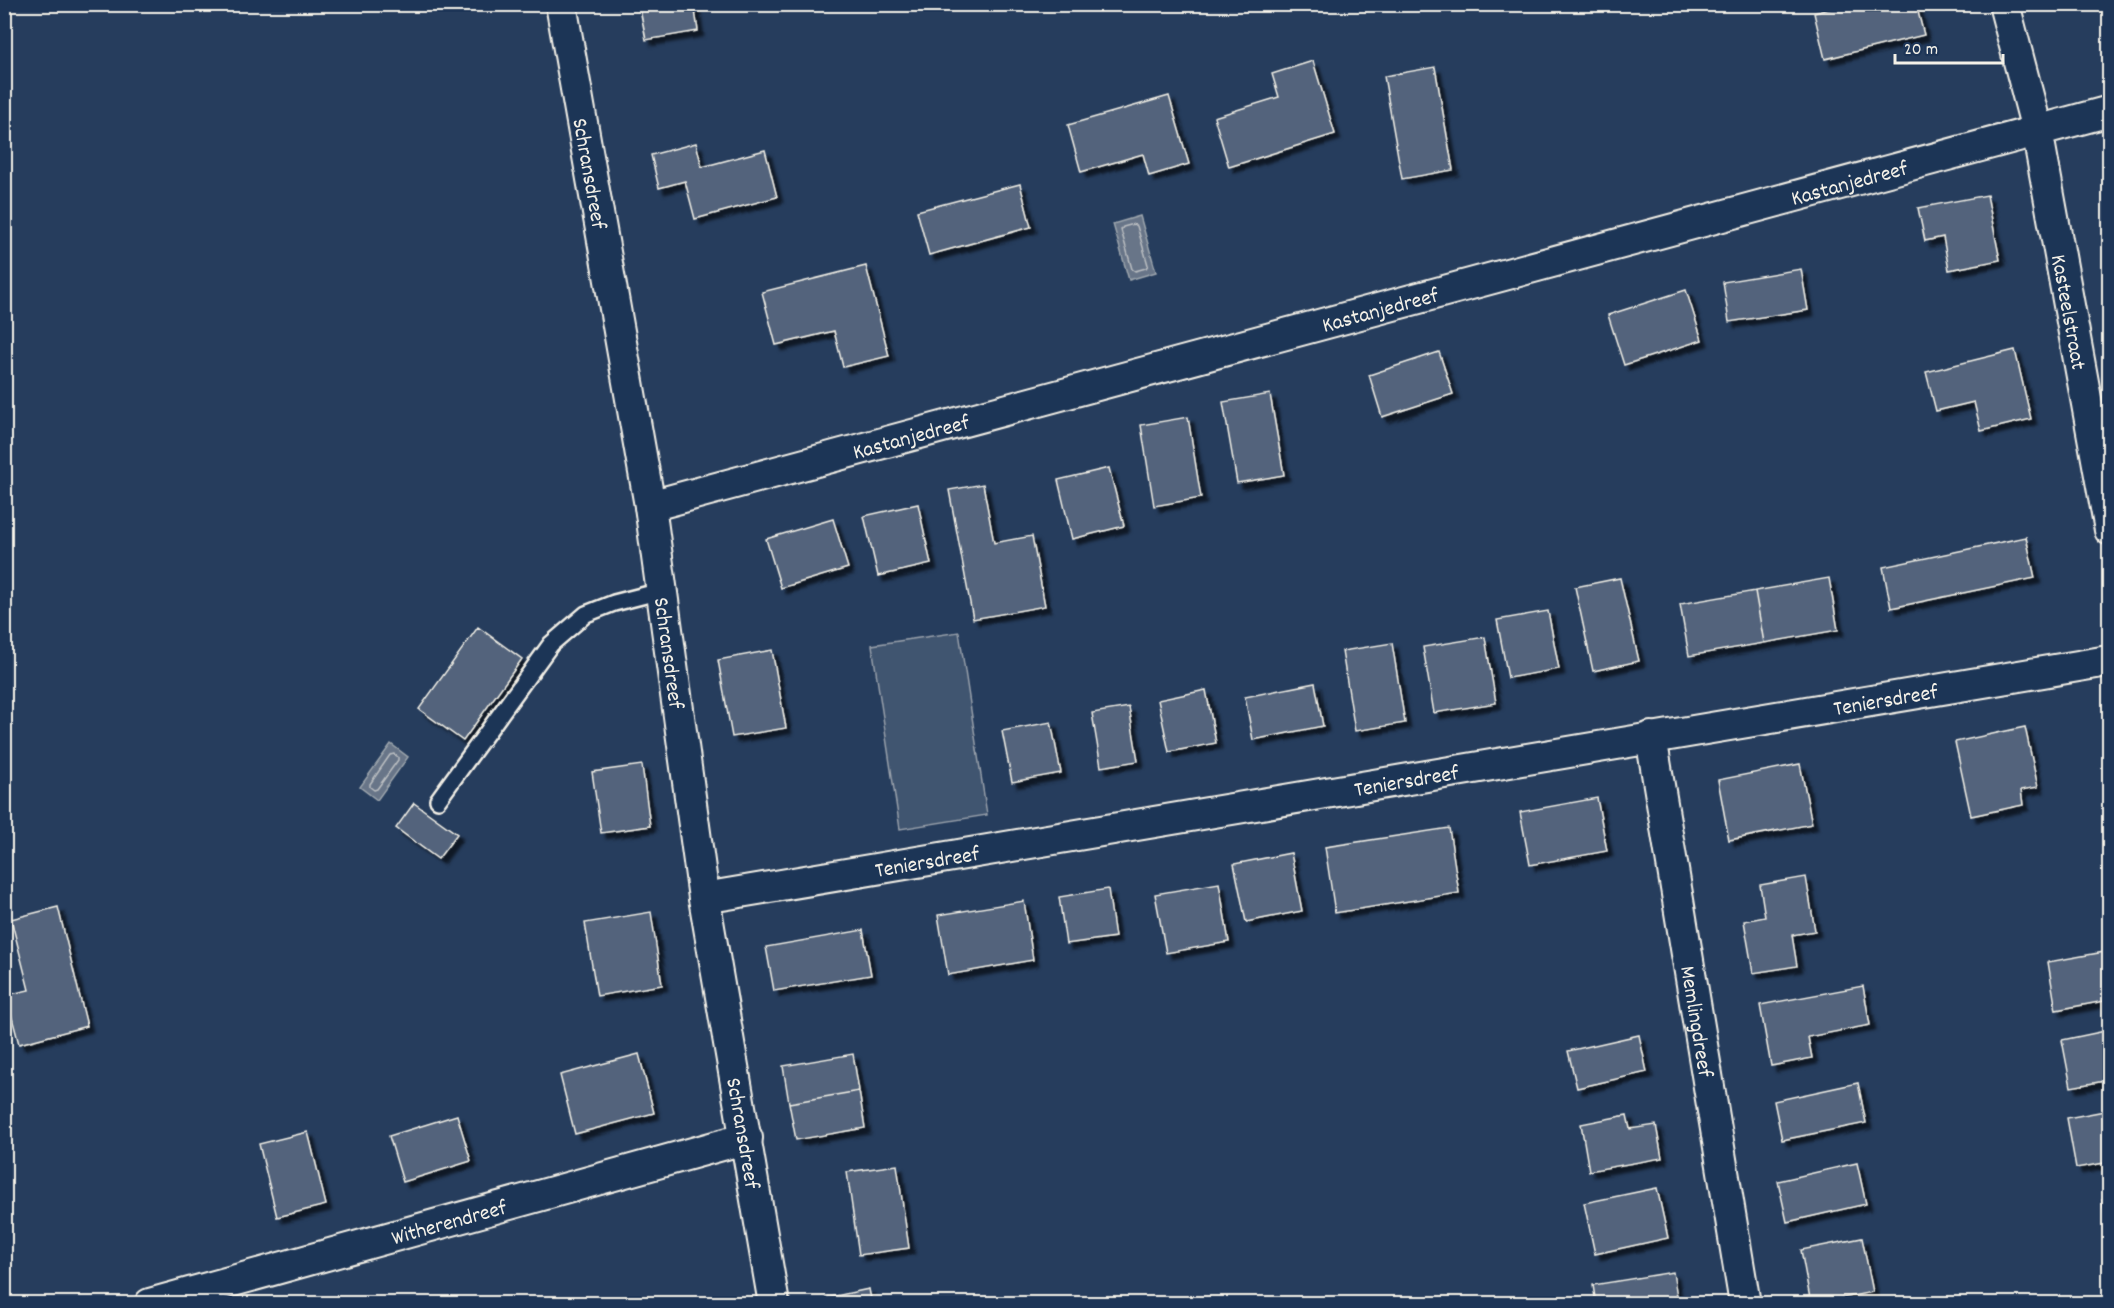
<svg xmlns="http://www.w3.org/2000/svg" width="2114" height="1308" font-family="Dekko,sans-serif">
	<defs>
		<filter id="shadow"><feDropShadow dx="5.5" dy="5.5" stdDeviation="1.5" flood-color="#0009"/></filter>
	</defs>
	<rect width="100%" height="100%" fill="#263d5d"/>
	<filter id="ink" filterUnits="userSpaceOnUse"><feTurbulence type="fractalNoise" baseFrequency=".0167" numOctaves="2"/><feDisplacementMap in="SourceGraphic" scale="12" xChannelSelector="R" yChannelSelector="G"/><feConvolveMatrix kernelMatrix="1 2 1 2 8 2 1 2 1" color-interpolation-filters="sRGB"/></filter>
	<g filter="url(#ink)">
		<path fill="#40546f" stroke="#9aa2ac" stroke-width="1.5" d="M959,632l28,183 -87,14 -28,-184z"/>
		<path fill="#677588" stroke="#9fa7ae" stroke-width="1.5" d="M1140,216l16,56 -27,8 -16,-56z
			M391,744l17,13 -31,43 -17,-13z"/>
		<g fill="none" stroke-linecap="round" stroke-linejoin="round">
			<path stroke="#bcbfc2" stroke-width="1.5" d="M1134,224l3,2 11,39 -2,3 -11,3 -3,-2 -11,-39 2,-3z
				M394,754l4,3v3l-21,29 -3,1 -4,-3v-3l20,-29z"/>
		</g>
		<path fill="#52647b" stroke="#f4f1e8" stroke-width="1.5" filter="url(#shadow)" d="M639,4h55l4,27 -52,9z
			M1847,4h69l8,31 -99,24 -11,-46z
			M1313,61l22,73 -106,33 -15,-50 65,-20 -7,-23z
			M1435,67l18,103 -51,9 -18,-103z
			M1169,96l20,68 -40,12 -6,-22 -62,18 -13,-47z
			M696,143l6,24 63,-17 12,47 -82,22 -10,-38 -26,7 -8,-33z
			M1020,184l11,43 -102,28 -12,-44z
			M1987,195l13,65 -51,10 -6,-33 -18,4 -7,-33z
			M866,266l23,90 -46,11 -9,-36 -58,14 -14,-53z
			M1801,269l7,41 -79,12 -6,-40z
			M1686,290l16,50 -78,25 -16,-50z
			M2015,350l16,69 -50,12 -7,-29 -38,9 -10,-39z
			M1439,352l14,42 -71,23 -13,-42z
			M1270,394l14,81 -47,8 -14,-81z
			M1188,417l13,81 -47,8 -13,-81z
			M1109,468l15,58 -52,13 -14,-59z
			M983,484l11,59 38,-7 13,70 -72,13 -24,-129z
			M918,504l13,60 -53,12 -14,-60z
			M833,519l15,49 -67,20 -15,-49z
			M2026,537l9,41 -144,30 -8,-41z
			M1620,578l19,83 -46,10 -18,-84z
			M1829,578l9,52 -74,13 -9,-52z
			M1755,591l9,52 -75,13 -9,-52z
			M1548,611l11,58 -51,9 -11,-58z
			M478,627l44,32 -59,82 -44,-32z
			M1485,637l11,66 -62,10 -11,-66z
			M1392,643l13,80 -50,8 -13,-80z
			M772,650l14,78 -54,9 -14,-77z
			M1315,683l8,43 -70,14 -8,-43z
			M1206,690l10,53 -47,9 -11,-52z
			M1129,707l9,54 -37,6 -9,-54z
			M1051,722l10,51 -49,9 -10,-51z
			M2025,727l13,60 -17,3 2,15 -52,11 -16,-74z
			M1800,764l12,60 -83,16 -11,-60z
			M642,765l8,61 -49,7 -9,-61z
			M1597,798l10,53 -77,14 -10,-53z
			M414,803l43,31 -19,25 -42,-31z
			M1449,828l10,65 -124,20 -10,-66z
			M1291,853l11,58 -56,11 -12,-58z
			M1806,877l9,54 -23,4 5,31 -44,7 -9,-52 21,-4 -5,-32z
			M1219,883l10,59 -63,11 -11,-59z
			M1108,889l7,48 -49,7 -7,-47z
			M1024,901l9,59 -85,15 -10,-60z
			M58,907l29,119 -68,18 -13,-49 23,-5 -18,-71z
			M651,912l11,73 -65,11 -12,-73z
			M863,930l8,45 -97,16 -8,-44z
			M2110,951v49l-54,10 -8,-48z
			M1863,986l7,39 -62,12 4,21 -41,8 -11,-61z
			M2110,1030v50l-39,7 -9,-47z
			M1639,1035l8,37 -70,16 -9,-37z
			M639,1054l15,59 -79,21 -15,-59z
			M853,1054l6,37 -70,12 -6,-37z
			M1858,1083l8,40 -84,17 -8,-39z
			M859,1091l6,37 -69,12 -7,-37z
			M2110,1110v52l-34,6 -9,-50z
			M457,1115l14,46 -68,21 -14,-46z
			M1627,1115l3,14 26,-4 6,33 -73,13 -8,-47z
			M308,1132l18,73 -49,12 -18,-73z
			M1857,1163l9,41 -79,18 -9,-41z
			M897,1165l12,83 -50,7 -12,-83z
			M1657,1188l11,50 -73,16 -11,-51z
			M2110,1199v46l-8,-45z
			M1862,1238l11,54 -62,12 -10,-54z
			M1673,1272l5,32h-82l-3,-19z
			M869,1289l3,15h-45l-1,-6z"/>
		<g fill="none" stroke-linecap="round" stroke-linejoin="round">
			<g stroke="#f4f1e8" stroke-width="20">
				<path id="service" d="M438,800l113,-156 35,-30 28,-11 47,-12"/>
			</g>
			<g stroke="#f4f1e8" stroke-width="34">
				<g id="minor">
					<path id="s1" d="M561,4l89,502 54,392 70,406"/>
					<path id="s2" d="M2004,4l33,126 73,400"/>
					<path id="s3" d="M650,506l1460,-395"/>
					<path id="s4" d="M1651,737l94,567"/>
					<path id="s5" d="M704,898l1404,-237"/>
					<path id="s6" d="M150,1304l597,-166"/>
				</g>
			</g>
			<use href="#service" stroke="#1d3557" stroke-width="15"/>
			<use href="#minor" stroke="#1d3557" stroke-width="30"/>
		</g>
	</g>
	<g text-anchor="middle" stroke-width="4.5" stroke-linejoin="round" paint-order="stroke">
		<g font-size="22" fill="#f4f1e8" stroke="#1d3557">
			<text dy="8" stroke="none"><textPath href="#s1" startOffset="172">Schransdreef</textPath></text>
			<text dy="8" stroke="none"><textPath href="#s3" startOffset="1242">Kastanjedreef</textPath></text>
			<text dy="8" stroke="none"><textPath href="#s3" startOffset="756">Kastanjedreef</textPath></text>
			<text dy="8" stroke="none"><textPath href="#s2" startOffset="315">Kasteelstraat</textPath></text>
			<text dy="8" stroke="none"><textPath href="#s3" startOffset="270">Kastanjedreef</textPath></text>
			<text dy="8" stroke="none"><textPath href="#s1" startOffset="658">Schransdreef</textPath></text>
			<text dy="8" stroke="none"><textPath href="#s5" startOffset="1198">Teniersdreef</textPath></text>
			<text dy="8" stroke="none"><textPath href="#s5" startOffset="712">Teniersdreef</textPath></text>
			<text dy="8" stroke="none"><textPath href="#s5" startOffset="226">Teniersdreef</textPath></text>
			<text dy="8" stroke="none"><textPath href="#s4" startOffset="288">Memlingdreef</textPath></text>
			<text dy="8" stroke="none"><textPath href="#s1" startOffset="1144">Schransdreef</textPath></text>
			<text dy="8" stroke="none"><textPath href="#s6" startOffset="310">Witherendreef</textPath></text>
		</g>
	</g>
	<rect width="2114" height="1308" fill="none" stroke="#1d3557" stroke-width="24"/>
	<rect x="12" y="12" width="2090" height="1284" fill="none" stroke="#f4f1e8" stroke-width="2" filter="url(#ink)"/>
	<path d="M1895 54v9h108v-9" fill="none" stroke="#f4f1e8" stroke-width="3"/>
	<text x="1904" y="54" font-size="18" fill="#f4f1e8" stroke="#1d3557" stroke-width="4.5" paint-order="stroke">20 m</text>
</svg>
